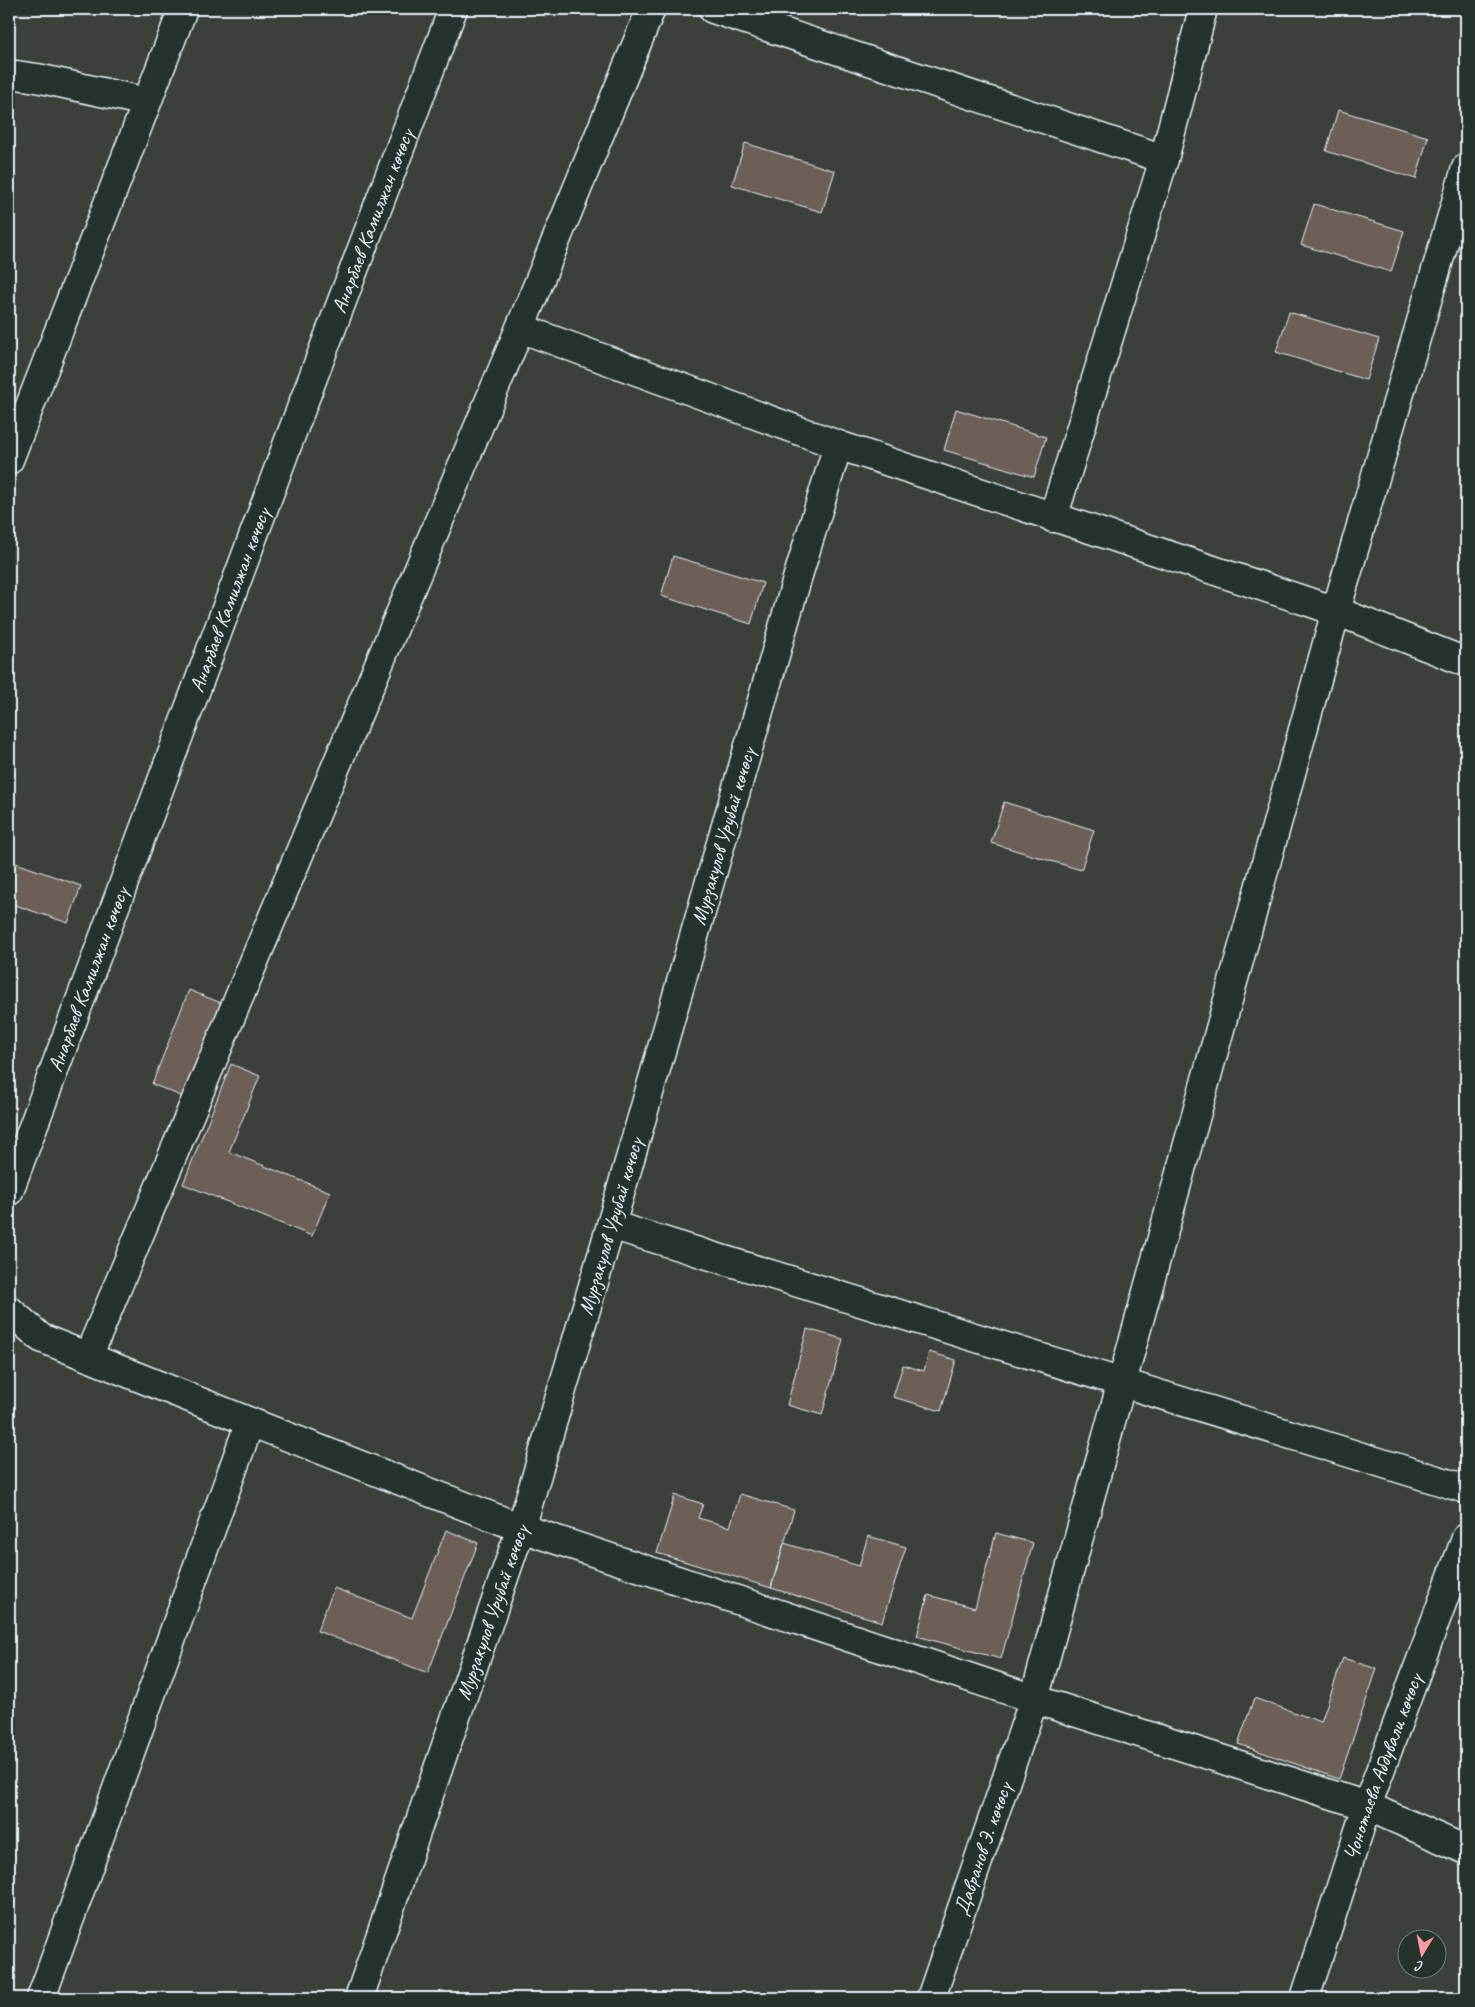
<svg xmlns="http://www.w3.org/2000/svg" width="1475" height="2007" font-family="Caveat,sans-serif">
	<rect width="100%" height="100%" fill="#3b403a"/>
	<filter id="ink" filterUnits="userSpaceOnUse"><feTurbulence type="fractalNoise" baseFrequency=".02" numOctaves="2"/><feDisplacementMap in="SourceGraphic" scale="10" xChannelSelector="R" yChannelSelector="G"/><feConvolveMatrix kernelMatrix="1 2 1 2 8 2 1 2 1" color-interpolation-filters="sRGB"/></filter>
	<g filter="url(#ink)">
		<path fill="#6c5f59" stroke="#e8f1f8" d="M1338,110l90,27 -12,42 -90,-28z
			M745,143l90,28 -13,41 -90,-27z
			M1314,204l90,27 -13,41 -90,-27z
			M1289,312l90,27 -13,41 -90,-28z
			M956,409l90,28 -12,40 -90,-27z
			M673,556l90,27 -12,41 -90,-28z
			M1004,802l90,28 -13,40 -90,-27z
			M16,863l65,23 -13,37 -59,-20v-19z
			M189,990l32,13 -38,94 -31,-13z
			M231,1064l29,12 -31,76 101,40 -18,44 -129,-52z
			M807,1329l36,10 -21,76 -35,-10z
			M929,1352l27,8 -15,51 -48,-14 10,-32 21,6z
			M740,1494l54,16 -23,78 -114,-35 18,-58 28,9 -5,14 32,9z
			M446,1530l32,13 -50,130 -111,-42 17,-43 78,30z
			M996,1533l37,10 -32,116 -84,-23 11,-41 47,13z
			M868,1536l38,11 -24,75 -111,-34 13,-45 75,23z
			M1343,1658l34,11 -38,110 -101,-35 16,-46 67,24z"/>
		<g fill="none" stroke-linecap="round" stroke-linejoin="round">
			<g stroke="#e8f1f8" stroke-width="31">
				<g id="minor">
					<path d="M713,9l451,150"/>
					<path d="M9,74l28,4 110,24"/>
					<path d="M520,328l318,117 498,166 130,51"/>
					<path d="M9,460l174,-451"/>
					<path d="M1053,518l111,-359 39,-150"/>
					<path id="s1" d="M9,1191l279,-748 165,-434"/>
					<path d="M611,1225l855,264"/>
					<path d="M9,1310l32,28 209,84 271,106 513,171 333,107 99,44"/>
					<path d="M88,1357l432,-1029 131,-319"/>
					<path d="M41,1998l209,-576"/>
					<path id="s2" d="M359,1998l162,-470 90,-303 186,-646 41,-134"/>
					<path id="s3" d="M931,1998l103,-299 302,-1088 130,-443"/>
					<path id="s4" d="M1305,1998l62,-192 99,-268"/>
				</g>
			</g>
			<use href="#minor" stroke="#26332d" stroke-width="28"/>
		</g>
	</g>
	<g text-anchor="middle" stroke-width="4" stroke-linejoin="round" paint-order="stroke">
		<g font-size="21" fill="#e8f1f8" stroke="#26332d">
			<text dy="7" stroke="none"><textPath href="#s1" startOffset="1036">Анарбаев Камилжан көчөсү</textPath></text>
			<text dy="7" stroke="none"><textPath href="#s1" startOffset="631">Анарбаев Камилжан көчөсү</textPath></text>
			<text dy="7" stroke="none"><textPath href="#s2" startOffset="1218">Мурзакулов Урубай көчөсү</textPath></text>
			<text dy="7" stroke="none"><textPath href="#s1" startOffset="226">Анарбаев Камилжан көчөсү</textPath></text>
			<text dy="7" stroke="none"><textPath href="#s2" startOffset="812">Мурзакулов Урубай көчөсү</textPath></text>
			<text dy="7" stroke="none"><textPath href="#s2" startOffset="408">Мурзакулов Урубай көчөсү</textPath></text>
			<text dy="7" stroke="none"><textPath href="#s4" startOffset="244">Чонотаева Абдували көчөсү</textPath></text>
			<text dy="7" stroke="none"><textPath href="#s3" startOffset="158">Давранов Э. көчөсү</textPath></text>
		</g>
	</g>
	<rect width="1475" height="2007" fill="none" stroke="#26332d" stroke-width="30"/>
	<rect x="15" y="15" width="1445" height="1977" fill="none" stroke="#e8f1f8" stroke-width="2" filter="url(#ink)"/>
	<g transform="translate(1422 1954) rotate(190)"><circle r="24" fill="#26332d" stroke="#747f7e"/>
	<path d="M0-4L9 19L0 12L-9 19Z" fill="#ff9aa2"/>
	<text y="-8" font-size="14" font-weight="bold" text-anchor="middle" fill="#e8f1f8">С</text>
	</g>
</svg>
